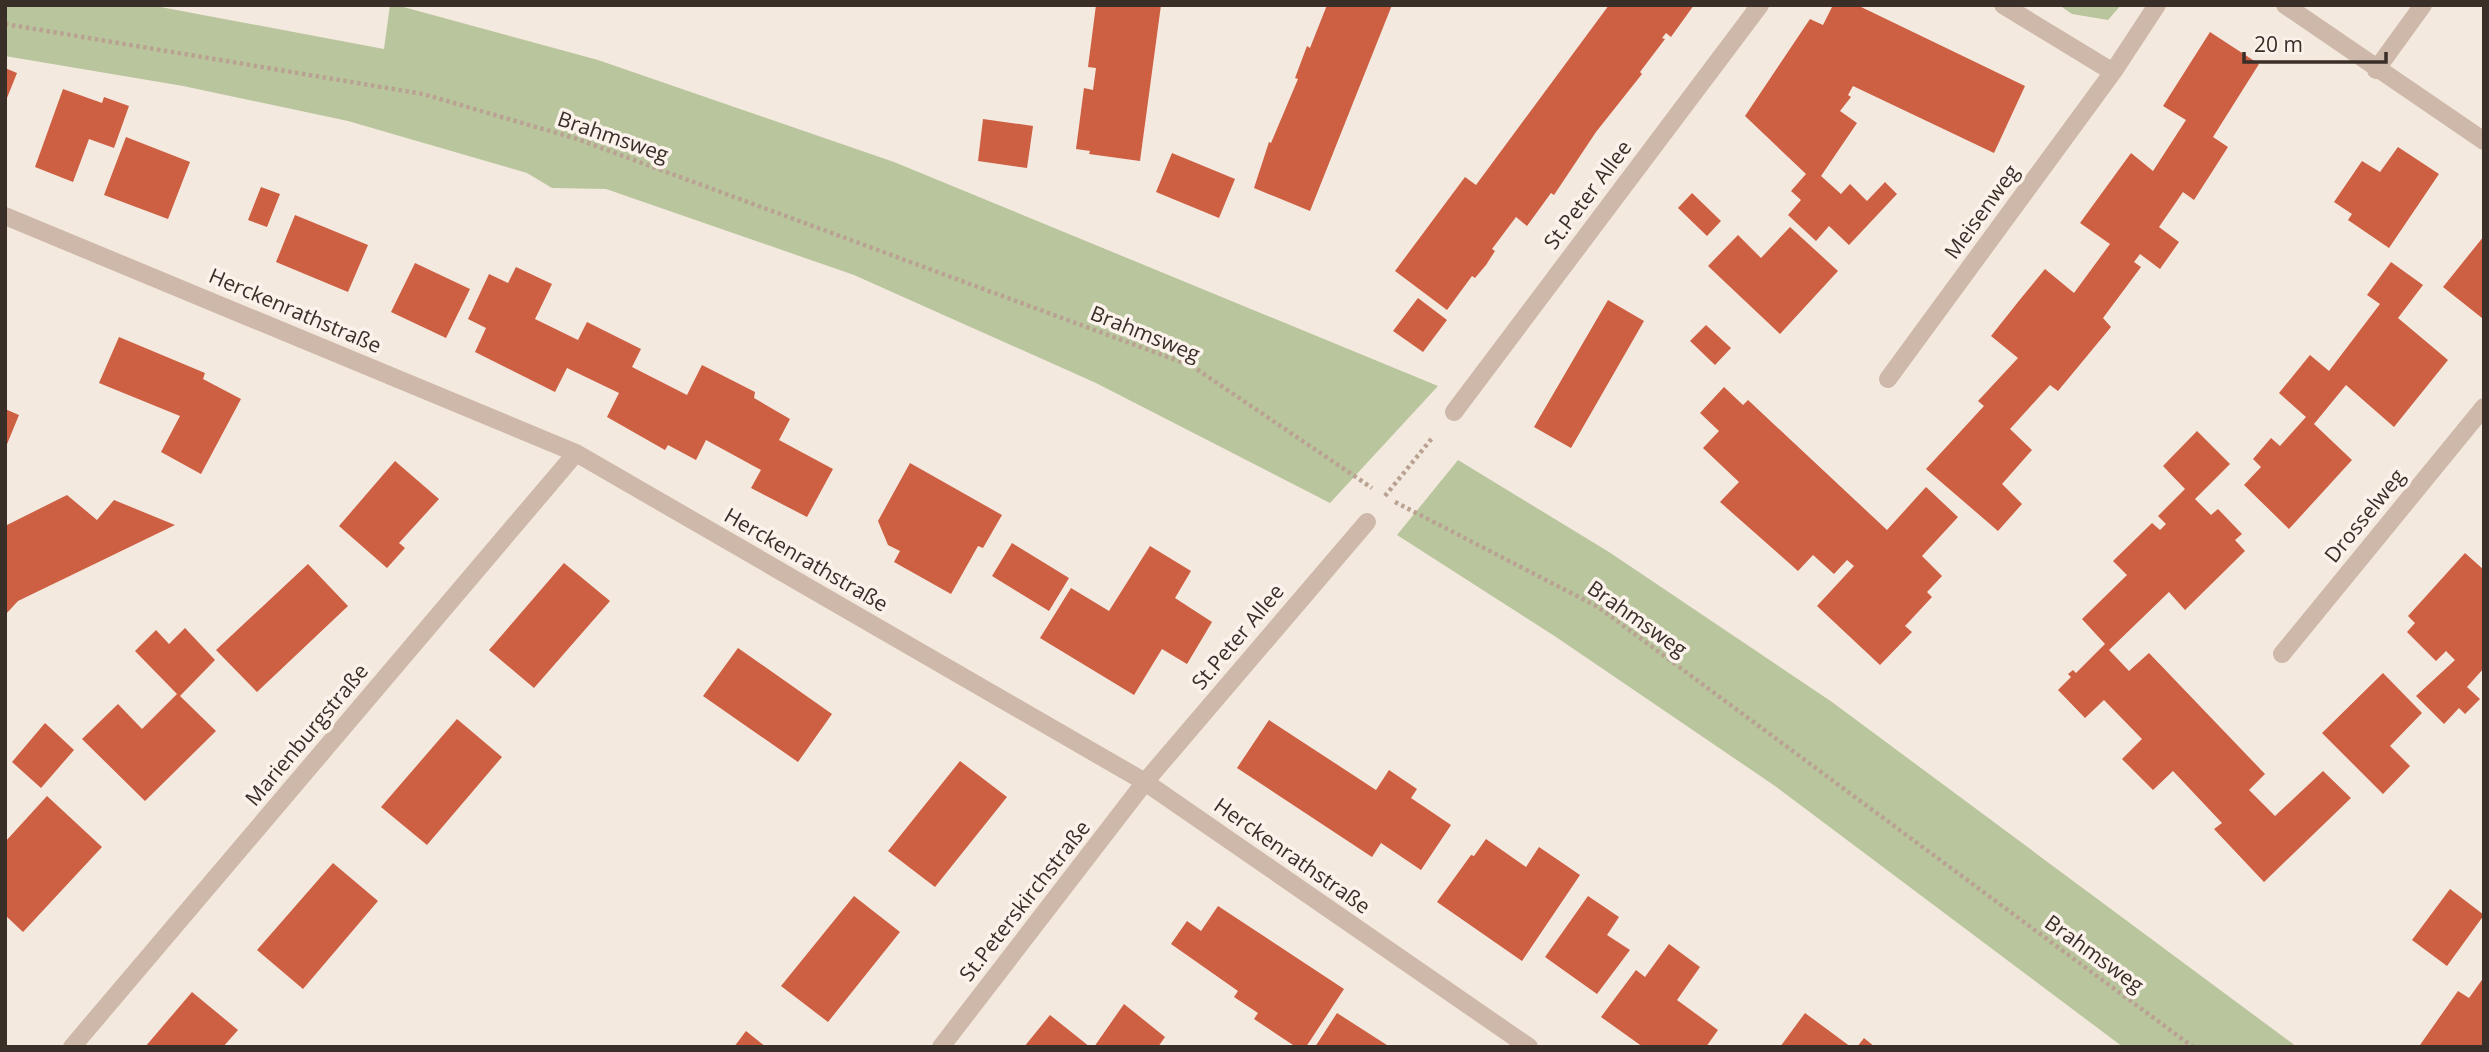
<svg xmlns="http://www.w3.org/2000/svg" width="2489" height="1052" font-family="'Open Sans',sans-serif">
	<rect width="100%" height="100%" fill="#f4e9de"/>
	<path fill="#b9c59d" d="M5,5h145l234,44 6,-44h6l202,55 296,102 544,224 -108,117 -234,-120 -242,-108 -248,-86 -54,-1 -25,-15 -179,-52 -165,-35 -178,-30z
		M2059,5h62l-13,15 -36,-6z
		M1458,460l151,92 223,150 465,345h-174l-348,-261 -219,-149 -159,-102z"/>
	<path fill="#cd5f43" d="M1096,5h65l-21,156 -51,-7 1,-3 -14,-2 8,-61 9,2 3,-22 -8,-1z
		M1327,5h65l-82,206 -56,-23 15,-46 2,1 27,-64 -3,-1 12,-32 3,2z
		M1609,5h85l-23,32 -5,-4 -4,5 3,1 -25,33 2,2 -46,58 -42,63 -3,-2 -24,33 -11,-9 -24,32 3,2 -9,14 -11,13 -3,-2 -25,34 -52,-39 70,-94 11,8z
		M1833,5h24l168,81 -31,67 -141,-67 -5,9 3,2 -11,14 17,12 -36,53 20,18 9,-10 17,17 18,-19 12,12 -48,51 -20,-19 -13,15 -28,-26 13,-15 -10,-9 15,-17 -61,-58 65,-97 13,6z
		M2210,32l49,32 -46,73 15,10 -34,53 -11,-8 -24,35 20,15 -19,27 -20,-15 -6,8 7,5 -38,51 8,9 -53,64 -8,-6 -40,44 22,21 -30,34 20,20 -24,27 -72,-62 58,-63 -6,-5 40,-43 -27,-22 27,-34 27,-33 29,24 36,-49 -30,-21 51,-70 22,18 33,-51 -23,-14z
		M5,68l12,5 -12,30z
		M63,89l39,14 2,-6 25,9 -15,42 -25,-9 -16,43 -38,-15z
		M983,119l50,7 -6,42 -49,-7z
		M126,137l64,25 -22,57 -64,-24z
		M2398,147l41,27 -50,74 -41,-28 4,-6 -18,-12 28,-41 18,11z
		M1172,153l63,26 -16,39 -63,-26z
		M261,187l19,7 -13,33 -19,-7z
		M1692,193l29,28 -14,15 -29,-28z
		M295,215l73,30 -20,47 -72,-30z
		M1790,227l48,44 -58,63 -72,-68 30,-31 23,23z
		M2484,236v80l-2,2 -39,-31z
		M2391,262l32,23 -25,33 50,42 -54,67 -48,-42 -32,39 38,36 -63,69 -45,-44 17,-18 -8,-8 18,-21 9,8 26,-29 -27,-24 31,-38 19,16 51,-67 -13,-9z
		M415,263l55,26 -24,49 -55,-26z
		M516,267l36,17 -17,35 43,21 9,-18 54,27 -9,18 55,28 15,-30 53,27 -1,6 36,21 -11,21 54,29 -26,48 -56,-29 10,-18 -55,-30 -10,20 -28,-15 -3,5 -58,-33 12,-24 -52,-25 -12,24 -80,-40 11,-24 -18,-9 21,-45 19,9z
		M1418,298l29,22 -24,32 -30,-21z
		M1608,300l36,21 -73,127 -37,-21z
		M1706,325l25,23 -16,17 -25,-24z
		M119,337l86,36 -2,6 38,20 -40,75 -40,-22 19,-36 -81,-33z
		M1724,387l19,18 5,-5 139,130 39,-43 32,30 -36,39 20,20 -15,16 5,5 -27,29 7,6 -32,33 -63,-59 37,-40 -7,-6 -13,14 -21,-19 -15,16 -78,-69 19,-20 -36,-34 16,-17 -19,-18z
		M5,409l14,6 -14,34z
		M2197,431l33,33 -35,35 16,16 7,-6 24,25 -7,6 10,11 -60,59 -16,-18 -60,58 20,21 20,-18 116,121 -16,16 26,26 48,-45 28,27 -87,84 -50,-53 8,-6 -49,-52 -20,19 -31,-31 20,-20 -38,-39 -19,18 -27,-28 13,-13 -3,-3 5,-4 3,3 29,-29 -23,-25 45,-44 -14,-14 39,-38 8,7 6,-6 -8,-8 27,-27 -22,-23z
		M395,461l44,38 -40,44 6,5 -18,20 -48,-42z
		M910,463l92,52 -19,33 -5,-2 -27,48 -57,-32 6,-11 -12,-6 -10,-24z
		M67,495l30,25 17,-20 61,25 -157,76 -13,14v-89z
		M1012,543l57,35 -20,33 -57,-35z
		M1150,546l41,25 -16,27 37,24 -25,42 -25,-15 -28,46 -94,-57 31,-50 38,23z
		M2465,553l19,17v98l-17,19 13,12 -15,15 -6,-6 -15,16 -28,-28 39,-36 -9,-9 -10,10 -29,-29 8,-9 -7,-7z
		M564,563l46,38 -76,87 -45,-38z
		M308,564l40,42 -91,86 -41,-42z
		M185,628l30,32 -35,36 36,35 -71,70 -63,-62 36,-35 24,25 35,-35 -42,-43 21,-21 13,14z
		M738,648l94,66 -34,48 -95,-66z
		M2383,673l39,40 -32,33 20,20 -27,28 -61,-61z
		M457,719l45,38 -75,88 -46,-38z
		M1269,720l107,70 13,-20 28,19 -6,9 40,27 -30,45 -40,-27 -9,14 -135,-89z
		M45,723l29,27 -33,38 -29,-26z
		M960,761l47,36 -72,90 -47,-36z
		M47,796l55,51 -79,85 -18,-17v-73z
		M1486,839l40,28 13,-20 41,28 -58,86 -85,-59 34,-47 3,1z
		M333,863l45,38 -75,88 -46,-39z
		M2450,889l34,26 -37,51 -35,-26z
		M854,896l46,36 -72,90 -47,-36z
		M1588,896l31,21 -12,18 23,15 -33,44 -52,-37z
		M1218,906l126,83 -38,58h-10l-42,-28 4,-6 -24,-16 4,-6 -67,-47 16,-23 14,10z
		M1669,944l31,23 -23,33 41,30 -12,17h-63l-42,-30 35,-47 9,7z
		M2484,977v70l-64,-2 38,-54 11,7z
		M192,992l46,38 -15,17h-78z
		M1124,1004l41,33 -7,10h-64z
		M1337,1013l53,34h-75z
		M1805,1013l46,34h-71z
		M1050,1015l40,32h-66z
		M746,1031l20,16h-32z
		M1864,1038l11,9h-18z"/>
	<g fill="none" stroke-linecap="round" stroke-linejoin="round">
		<path stroke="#baa293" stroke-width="4.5" stroke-dasharray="3.5 3.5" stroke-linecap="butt" d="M5,24l418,70 154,45 615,227 180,122
			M1385,496l48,-59
			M1395,502l203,105 595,440"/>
		<path stroke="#ceb8a9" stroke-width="18" d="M2003,5l110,67
			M2285,5l199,136
			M2376,70l47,-65
			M5,216l571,237 569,329 384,265
			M1888,379l225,-307 44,-67
			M1454,412l306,-407
			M2282,654l202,-247
			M72,1047l504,-594
			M941,1047l204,-265 222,-260"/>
	</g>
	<g text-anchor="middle" stroke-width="7" stroke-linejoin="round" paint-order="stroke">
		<g font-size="21" fill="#3a2e29" stroke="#fbf3eb">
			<text transform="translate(613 137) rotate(19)" y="7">Brahmsweg</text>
			<text transform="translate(1588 195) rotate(-53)" y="7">St.Peter Allee</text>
			<text transform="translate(1982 212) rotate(-54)" y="7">Meisenweg</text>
			<text transform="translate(295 311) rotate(23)" y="7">Herckenrathstraße</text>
			<text transform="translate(1145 334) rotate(22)" y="7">Brahmsweg</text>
			<text transform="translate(2365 516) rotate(-51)" y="7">Drosselweg</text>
			<text transform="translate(806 560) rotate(30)" y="7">Herckenrathstraße</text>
			<text transform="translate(1637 619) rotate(35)" y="7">Brahmsweg</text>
			<text transform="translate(1238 637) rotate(-50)" y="7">St.Peter Allee</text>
			<text transform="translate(307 735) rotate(-50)" y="7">Marienburgstraße</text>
			<text transform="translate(1292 856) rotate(35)" y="7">Herckenrathstraße</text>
			<text transform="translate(1025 901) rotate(-52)" y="7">St.Peterskirchstraße</text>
			<text transform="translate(2094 954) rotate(36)" y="7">Brahmsweg</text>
		</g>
	</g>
	<rect width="2489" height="1052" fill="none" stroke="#3a2e29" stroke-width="14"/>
	<path d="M2244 52v10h142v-10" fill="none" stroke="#3a2e29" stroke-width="3.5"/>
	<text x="2254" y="52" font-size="21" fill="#3a2e29" stroke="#fbf3eb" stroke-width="5" paint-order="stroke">20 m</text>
</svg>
